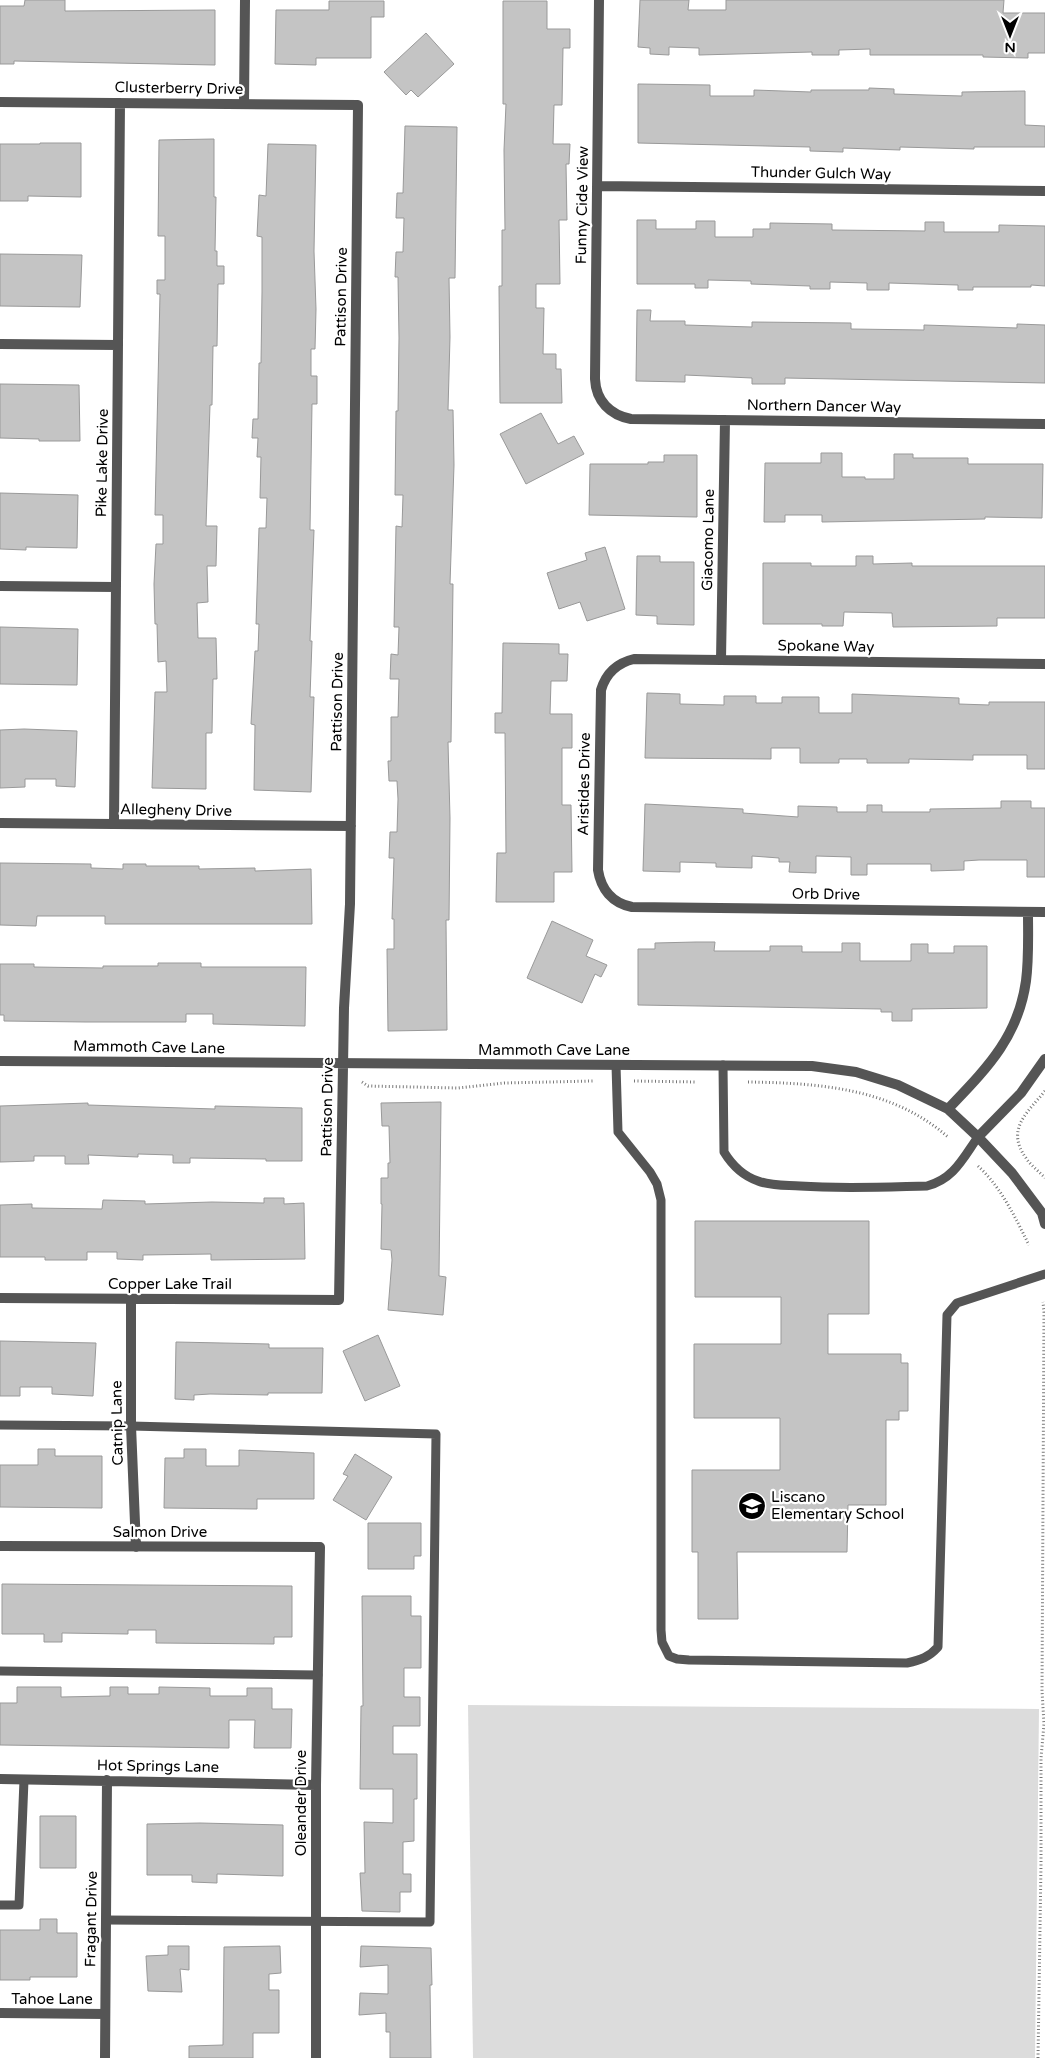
<svg xmlns="http://www.w3.org/2000/svg" width="1045" height="2058" font-family="'Varela Round',sans-serif">
	<rect width="100%" height="100%" fill="#fff"/>
	<path fill="#dcdcdc" d="M468,1705l571,4 -4,349h-562z"/>
	<path fill="#c4c4c4" stroke="#999" d="M25,0h40v11l150,-1v55l-201,-4v3h-14v-58h24z
		M640,0h49l-1,10h38v-10h278l-1,13h42v40h-17v5l-45,-1v-2h-113v-6l-31,1v5h-27v-3l-113,3v-7l-30,-1v8l-19,-1v-6l-12,-1z
		M329,1h55v16h-13v41h-55v7l-41,-1 1,-54h53z
		M503,1h44v28h23v19h-7l-1,57h-8l-1,39h17l-1,20h-3l1,56h-8l1,64h-24v24h8l-1,46h13v15h5l1,34h-62l-1,-117h3v-56h3l-1,-80 2,-46h-3z
		M426,33l28,31 -36,33 -7,-7 -5,5 -22,-23z
		M638,84l72,1v11h44v-6l57,2v-2h58v-2l25,1v5l32,1 36,1v-4l63,-1v34l20,1v21h-71v2l-74,-2v3l-57,-2v4l-33,-1v-4l-172,-4z
		M405,126l52,1 -2,151h-6l1,59 -2,73h5l1,55 -4,119h3l-2,158h-3l2,76 -1,102h-3l1,110 -59,1 -1,-82h7v-30h-2l2,-61h-5l1,-26h7l1,-33 -1,-18h-8l-1,-20h3v-44h7l1,-38h-9l1,-25 7,1 1,-28h-5l2,-101 6,1 1,-32h-8l1,-84h2l1,-73 -1,-61h-3l1,-25h7l1,-34h-8l1,-25h6z
		M214,139v58h2l-1,54h2v15h7v18h-6l-1,62h-4l-1,59h-2l-4,121h11l-1,40h-9l1,36 -11,1 1,35h18l1,41h-4l-1,54h-6v56l-54,-1 3,-96h12l-1,-31 -8,1 -1,-38h-2l-1,-40 2,-40h7v-29h-8l5,-221h-3v-14h8v-44h-7l1,-96z
		M40,143h41v54l-53,-1v5h-28v-57h40z
		M268,144l48,1 -2,106 2,58 -1,40h-4v27h6v28h-5l-2,126h4l-4,111h2l-2,56h4l-3,95 -57,-2 1,-65 -4,-1 4,-73h3l1,-27h-3l3,-96h7l1,-30h-7l1,-41h-4l1,-19h-6l1,-19h5l1,-56h2l1,-71v-55l-5,-1 2,-41 7,1z
		M637,220h19v9h40v-8h19v16h38v-8h17v-6l62,1v6l93,1v-9h19v10h55v-7l46,1v60l-14,-1v2h-58v3h-15v-5l-69,-2v7h-22v-7l-37,-1v7h-20v-3l-59,-2v-3l-43,-1v8h-13v-4h-58z
		M0,254l82,1 -2,52 -80,-1z
		M637,310h14l-1,11h35v4l67,2v-5l99,1v6l73,1v-5l93,3v-4l28,1v58l-260,-5v6h-33v-6l-67,-3v7l-49,-1z
		M0,384l79,1 1,56h-41v-2l-39,-1z
		M541,413l17,31 16,-8 10,18 -58,30 -26,-50z
		M821,453h21v24h23v2h29v-25h19v4h55v6h75l-1,54 -57,-1v2l-163,3v-7h-37v7h-21l1,-59h56z
		M664,455h33v62l-108,-2 1,-51h58v-2h16z
		M0,493l78,2 -1,53 -51,-1v3l-26,-1z
		M605,547l20,62 -38,12 -7,-19 -21,7 -12,-36 40,-13 -2,-7z
		M637,556h23v6h34v63l-37,-1v-8l-21,-1z
		M856,556h17v8l39,-1v3h133v52h-48v8l-104,1 -1,-14 -48,-1 -1,14h-21v-2h-59v-61h48v3h45z
		M0,627l78,2 -1,56 -77,-1z
		M503,643l56,1v10h9l-1,27h-16l-1,33h22v34h-10v57h9l1,67h-18v30h-58l1,-49h9l-1,-120h-10v-20h7z
		M647,693l33,1v10l44,1v-9h32v7h26v-6h37v16h33v-19l107,4v6l30,1v-3h56v67h-18v-14h-54v5l-64,-1v4h-42v-4h-28v4h-39v-15h-29v11l-126,-1z
		M24,729l53,2 -2,56 -19,-1v-7h-31v8l-25,1v-58z
		M1001,801h30v7h14v69h-18v-17h-48l-15,1v9l-33,1v-7h-64v11h-16v-18l-35,-1v17l-27,-1 1,-10h-11v-4l-27,-2v12l-36,-1v-4l-36,-1v10l-37,-1 2,-67 98,5v4l55,4v-11l39,1v5h30v-7h15v7h48v-3l71,-1z
		M0,863l91,1v4l32,1v-5h23v2h53v3l56,-1v3l56,-2 1,55h-207v-8h-68l-1,10 -36,-1z
		M552,921l41,19 -7,16 21,9 -6,12 -6,-3 -13,29 -55,-25z
		M696,942h19l-1,9h56v-5h32v6h40v-9h18v18h51v-17h17v9h26v-7h33v62l-75,1v12h-20v-9h-11v-3l-243,-4v-56h17v-6z
		M158,963h43v4h105l-1,59 -92,-2v-10h-27v8h-100l-82,-1v-6h-4v-51h34v3l69,1v-2h55z
		M441,1102l-2,174 7,1 -3,38 -55,-5 4,-50 -1,-10 -10,-1 1,-45h-1v-26h7v-15h2l-1,-37h-7l-1,-23z
		M88,1103v2l127,4v-3l87,2v53h-36v-2l-76,-1v5h-17v-8l-35,-1v3l-50,-2 1,9h-24v-8h-31v5l-34,1v-56z
		M264,1198h20v6l20,-1 1,56 -94,1v-6l-68,1v5l-26,-1v-7h-30v8h-42v-3h-45v-52l32,-1v4l70,1 1,-9 42,1v3l67,-2 52,1z
		M695,1221h174v93h-41v40h73v9h7v48h-9v9h-13v85h-38l-1,47h-110l1,67h-40v-67h-6v-82h88v-52h-86v-74h87v-47h-86z
		M378,1335l22,51 -35,15 -22,-50z
		M0,1341l96,2 -3,53 -41,-2v-7h-32v9h-20z
		M176,1342l93,2v4h54l-1,45h-54v2l-58,-1 -16,1v5l-19,-1z
		M38,1449h17v7h47v52l-102,-1v-42h38z
		M184,1449h22v17h33v-16l75,3v46h-57v10l-93,-1 1,-50h19z
		M355,1454l37,23 -26,43 -33,-20 15,-24 -5,-2z
		M368,1523h53v33h-7v13h-46z
		M2,1584l290,2v51h-18v7l-118,-1v-13h-28v4l-66,-1v9h-18v-8h-42z
		M362,1596h49v20h10v52h-17v29h16v29h-27v28h24v45h-3v42l-11,1v32h8v18h-11v20l-38,-1 -2,-38h5l-1,-51 29,1v-34h-33l1,-83h2z
		M17,1687h44v10l49,-1v-9h18v7h31v-7l51,1v8h37v-8h25v21h20l-1,39h-37l1,-28h-26v28l-229,-3v-42h17z
		M40,1816h36v52h-36z
		M200,1823l83,2v51l-66,-2v9l-25,-1v-7h-45v-51z
		M40,1919h17v14h20v44h-47v3h-30v-50h40z
		M168,1946h21v24l-9,-1 2,23 -34,-1 -2,-35 22,-1z
		M280,1946l1,27 -12,1v16h10v43h-26v25h-64v-12l34,-1 1,-98z
		M361,1946l70,2 1,37h-2l1,73h-41v-26h-4v-19l-27,2 1,-22 28,1v-29l-28,2z"/>
	<g fill="none" stroke-linecap="round" stroke-linejoin="round">
		<path stroke="#777" stroke-width="3" stroke-dasharray="1 2.5" stroke-linecap="butt" d="M634,1081l62,1
			M362,1082l6,4 90,2 46,-5 89,-2
			M748,1082c71,1 144,6 200,55
			M1045,1091c-17,21 -40,38 -19,67 5,8 13,13 19,20
			M978,1166c23,21 37,51 51,79
			M1038,2058l3,-194v-106l3,-34 -2,-33 2,-379 -1,-10"/>
		<path stroke="#555" stroke-width="9" d="M616,1065l2,67 32,40 7,12 4,16v430l1,12 7,14 8,3 12,1 218,3c14,-3 22,-6 31,-16l9,-332 10,-12 88,-29
			M723,1065l1,87c8,13 19,24 34,29 13,5 28,4 42,5 42,3 85,1 127,0 27,-7 36,-28 51,-49
			M0,1425l131,1 305,8 -6,488 -324,-2
			M0,1671l318,4
			M0,1905h19l5,-125"/>
		<path stroke="#555" stroke-width="10" d="M599,0l-4,379c1,22 15,36 36,40l414,5
			M0,102l358,3 -8,799 -6,104 -5,292 -339,-2
			M244,104l1,-104
			M597,186l448,5
			M0,344l118,1
			M0,586l116,1
			M721,660l4,-240
			M1045,664l-411,-5c-17,4 -28,14 -33,31l-3,180c3,19 14,33 34,37l413,5
			M0,823l351,3
			M114,824l6,-721
			M0,1061l812,5 44,6 42,13 50,24 30,28 34,36 30,40 3,11
			M948,1109c38,-40 70,-71 78,-128 3,-23 2,-46 2,-69
			M978,1137l43,-44 24,-34
			M131,1299v127l5,121
			M0,1546l320,1 -4,238v273
			M0,1779l316,6
			M0,2013l105,1
			M105,2058l2,-278"/>
	</g>
	<defs>
		<g id="school-disc" transform="scale(1.4375)"><circle r="9.5" fill="#000" stroke="#fff"/><path d="M0-5L7-2L0 1L-7-2ZM-4 1L0 2.5L4 1V4Q0 6-4 4Z" fill="#fff"/></g>
	</defs>
	<g fill-rule="evenodd">
		<use href="#school-disc" x="752" y="1506"/>
	</g>
	<g text-anchor="middle" stroke-width="4.5" stroke-linejoin="round" paint-order="stroke">
		<g font-size="15" fill="#000" stroke="#fff">
			<text transform="translate(179 88) rotate(1)" y="5">Clusterberry Drive</text>
			<text transform="translate(821 173) rotate(1)" y="5">Thunder Gulch Way</text>
			<text transform="translate(582 205) rotate(-89)" y="5">Funny Cide View</text>
			<text transform="translate(341 297) rotate(-89)" y="5">Pattison Drive</text>
			<text transform="translate(824 406) rotate(1)" y="5">Northern Dancer Way</text>
			<text transform="translate(102 463) rotate(-89)" y="5">Pike Lake Drive</text>
			<text transform="translate(708 540) rotate(-89)" y="5">Giacomo Lane</text>
			<text transform="translate(826 646) rotate(1)" y="5">Spokane Way</text>
			<text transform="translate(337 702) rotate(-89)" y="5">Pattison Drive</text>
			<text transform="translate(584 784) rotate(-89)" y="5">Aristides Drive</text>
			<text transform="translate(176 810) rotate(1)" y="5">Allegheny Drive</text>
			<text transform="translate(826 894) rotate(1)" y="5">Orb Drive</text>
			<text transform="translate(149 1047) rotate(1)" y="5">Mammoth Cave Lane</text>
			<text x="554" y="1055">Mammoth Cave Lane</text>
			<text transform="translate(327 1107) rotate(-89)" y="5">Pattison Drive</text>
			<text x="170" y="1289">Copper Lake Trail</text>
			<text transform="translate(117 1423) rotate(-91)" y="5">Catnip Lane</text>
			<text x="160" y="1537">Salmon Drive</text>
			<text transform="translate(158 1766) rotate(1)" y="5">Hot Springs Lane</text>
			<text transform="translate(301 1803) rotate(-90)" y="5">Oleander Drive</text>
			<text transform="translate(91 1919) rotate(-89)" y="5">Fragant Drive</text>
			<text x="52" y="2004">Tahoe Lane</text>
		</g>
		<g font-size="15" fill="#000" stroke="#fff" text-anchor="start">
			<text x="771" y="1502">Liscano<tspan x="771" dy="17">Elementary School</tspan></text>
		</g>
	</g>
	<g transform="translate(1010 35) rotate(180)" stroke="#ffffff" stroke-width="4" paint-order="stroke">
	<path d="M0-4L9 19L0 12L-9 19Z" fill="#000000"/>
	<text y="-8" font-size="14" font-weight="bold" text-anchor="middle" fill="#000000">N</text>
	</g>
</svg>
